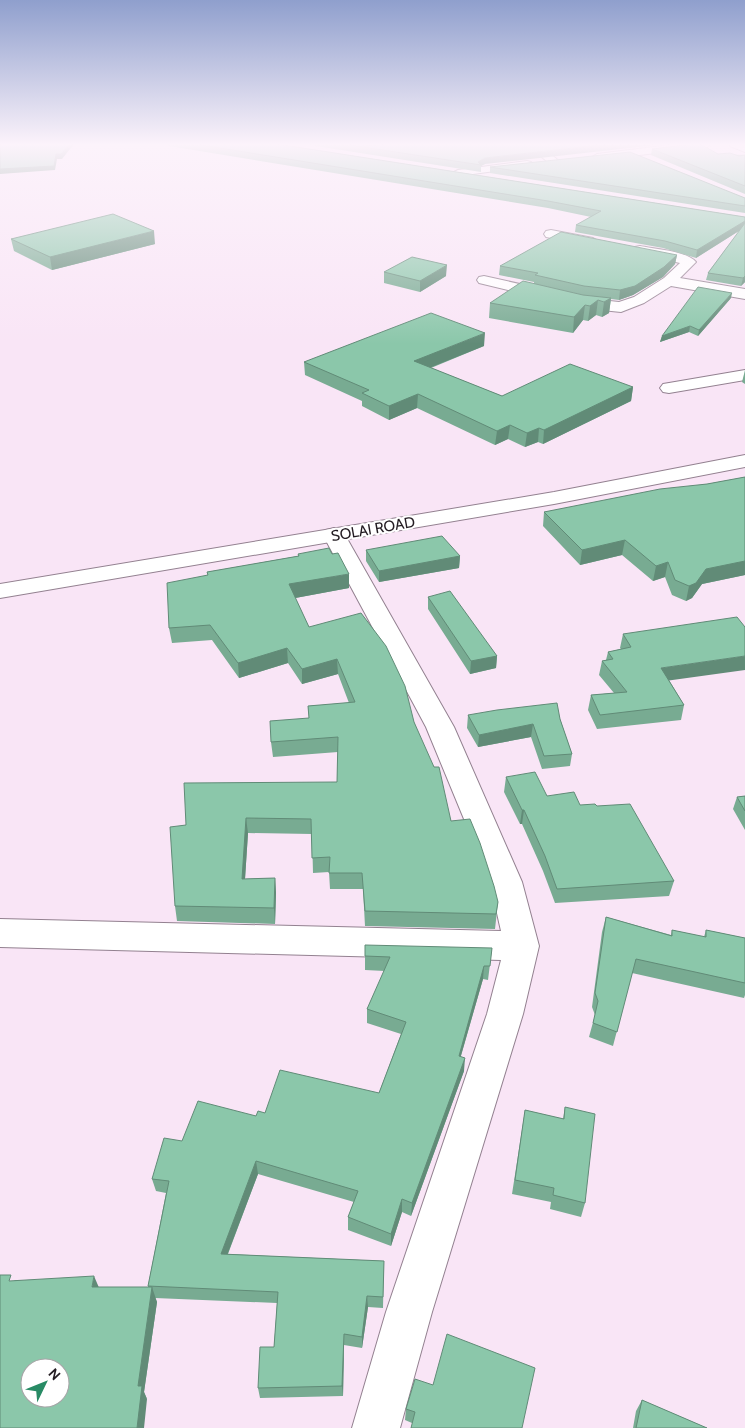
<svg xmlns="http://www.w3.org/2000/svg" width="745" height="1428" font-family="Cabin,sans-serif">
	<rect width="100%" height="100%" fill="#f9e5f6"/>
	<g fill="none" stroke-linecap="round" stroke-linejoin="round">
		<g stroke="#938190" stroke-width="2">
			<path id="street" d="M526,144h12l21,17 -2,2h-8z
				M678,144h34l-5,3 -110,13 -5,-3 5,-3z
				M729,144l16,1v7l-15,-6z
				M527,161l4,1 2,2 -2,2 -73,10 -6,-3 6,-3z
				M551,230l42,8 7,4 -7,4 -47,-9 -2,-3 2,-3z
				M640,246c14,3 47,5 56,16l-16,16 65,11v10l-74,-13 -27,17 -23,9 -39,-4 -103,-25 -2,-3 2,-3 5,-1 98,22 37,4 15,-5 30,-19 16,-15 -45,-10 -2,-3 2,-3z
				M745,370v10l-76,13 -6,-1 -3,-4 3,-4 6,-1z
				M334,528l8,2 3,5 109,192 68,155 17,64 -16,68 -91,298 -32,116h-48l34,-116 101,-298 14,-54 -501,-13v-28l501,12 -11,-49 -64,-155 -103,-192 3,-5z"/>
		</g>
		<g stroke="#938190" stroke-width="2">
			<path id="highway" d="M745,455v12l-191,37 -554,94v-14l554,-92z"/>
		</g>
		<use href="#street" fill="#fff" fill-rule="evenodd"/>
		<use href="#highway" fill="#fff" fill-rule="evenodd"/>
	</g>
	<path fill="#78ab92" d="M157,144h120l468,73v65l-4,4 -35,-6 2,-7 31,-42 -43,27 -33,-10 -88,-16 1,-7 15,-8 -43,-9z
		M303,144h59l2,2 121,18 -4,2v6z
		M652,149l66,5 27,1v39l-94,-39z
		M490,167l255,31v15l-255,-40z
		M11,239l144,5 -103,26 -38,-19z
		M677,255l-2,9 -12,13 -30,18 -14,5 -8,-1 -2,14 -7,4 -6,-2 -8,6 -5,-1 -10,13 -84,-15 1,-15 44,-20v-1l-35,-7 1,-9z
		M384,272l62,4 -26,16 -36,-9z
		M731,298l-33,38 -9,-4 -29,10 2,-6z
		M484,346l-53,22 71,28 131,-9 -2,14 -88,43 -5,-2 -13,5 -17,-8 -13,6 -78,-37 -28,12 -27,-14v-5l-57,-26 -1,-13z
		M745,370v14l-3,-2z
		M745,477v98l-43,9 -10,14 -6,3 -14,-6 -7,-18 -12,4 -31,-26 -42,10 -37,-39 1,-14 163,-28z
		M366,550l94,6 -1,12 -80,14 -13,-21z
		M298,554l51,34 -54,10 14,29 105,95 37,99 47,81 -3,27 -130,-3 -2,-37h-33l-1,-17 -16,1 -1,-39 -64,-1 -3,46 30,-1 1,15 -1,31 -98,-3 -2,-15 11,-81 151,-43 1,-30 -65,5 -2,-15 38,-24 -1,-12 41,-3 -11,-29 -36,10 -14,-21 -49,15 -27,-38 -40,3 -3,-15 39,-52 -1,-4 91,-16z
		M428,597l69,59 -1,12 -26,6 -42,-65z
		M623,634l46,46 15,25 -3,15 -84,9 -9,-19 3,-15 23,-2 -15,-18 3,-14 4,-1 2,-8 13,-3 -1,-1z
		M468,715l92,4 12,35 -2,12 -28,3 -11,-32 -53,10 -11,-19z
		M506,777l41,19 33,9 94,76 -5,15 -114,7 -12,-32 -21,-47h-2l-16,-32z
		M745,796v34l-12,-21 4,-12z
		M606,917l65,18 1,-5 32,7 2,-7 39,8v57l-1,3 -112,-25 -19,73 -24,-9 6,-22 -3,-8 10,-75z
		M492,948l-4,32 -5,-1 -22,77 3,15 -53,145 -9,-4 -11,34 -43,-16v-13l6,-15 -96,-28 -30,80 156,7 -1,47 -15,-1 -6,41 -18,-3 -1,51 -83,2 -2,-10 16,-41 3,-44 -122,-5 2,4 -13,90 3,7 -133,-119 84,7h50v-1l18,-93 -10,-2 -4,-12 30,-38 83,-28 114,-20 22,-59 -34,-11v-14l18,-38 -20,-1v-14z
		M565,1107l20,96 -4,14 -31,-8 1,-7 -39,-8 13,-84 38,9z
		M642,1400l65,28h-74l3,-17z
		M406,1409l116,19 -110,-5 -7,-3z"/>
	<path fill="#618b77" d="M70,144h4l-12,15h-5l-2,11 -55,4v-5z
		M608,144h57l-180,20 -4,2 -3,-4 7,-4z
		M745,221v6l-49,31 1,-8z
		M154,231l1,13 -103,26 -2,-13z
		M677,255l-2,9 -12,13 -30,18 -14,5 1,-10z
		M447,265l-1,11 -26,16v-11z
		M745,276v6l-4,4 2,-8z
		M732,293l-1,5 -33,38 1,-6z
		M611,298l-2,15 -7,4 2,-15z
		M598,300l-2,15 -8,6 2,-15z
		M585,305l-2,15 -10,13 1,-16z
		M690,326l-1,6 -29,10 2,-6z
		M485,333l-1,13 -70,28v-13z
		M633,387l-2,14 -88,43 1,-14z
		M418,394l-1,14 -28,12v-14z
		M510,425l-2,14 -13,6 2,-14z
		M539,428l-1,14 -13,5 2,-14z
		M625,540l-3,15 -42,10 2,-15z
		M460,556l-1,12 -80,14v-11z
		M745,561v14l-43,9 -10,14 -6,3 3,-15 17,-17z
		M668,562l-3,15 -12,4 3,-15z
		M349,574v14l-59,11 -1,-15z
		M287,648l1,15 -49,15 -1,-15z
		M497,656l-1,12 -26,6 1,-13z
		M745,656v14l-87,12 3,-14z
		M337,659l1,15 -36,10v-15z
		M533,724l-2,13 -53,10 1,-12z
		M522,810h2l-2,14h-2z
		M246,818l2,15 -4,61 -2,-15z
		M275,878l1,15 -1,31 -1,-16z
		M484,966l-1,13 -26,90 2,-13z
		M465,1058l-1,13 -53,145 1,-13z
		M256,1161l2,13 -35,92 -2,-12z
		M402,1199v13l-11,34v-12z
		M94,1276l6,14 -8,-3z
		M152,1287l5,15 -13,90 3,7 -3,29h-7l1,-42z
		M367,1296l1,11 -6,41v-11z
		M344,1334v11l-1,51 -1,-10z"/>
	<path fill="#8bc7aa" stroke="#618b77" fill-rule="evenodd" d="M0,144h70l-9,10h-5l-2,12 -54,3z
		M195,144h82l468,73v4l-48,29 -32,-9 -89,-16 25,-14 -53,-10z
		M343,144h19l2,2 21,-2h223l-123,14 -7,4 3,3z
		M693,144h7l18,10 12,-1 9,3 6,-1v31l-93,-37z
		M630,152l115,46v8l-255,-39z
		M113,214l41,17 -104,26 -39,-18z
		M745,223v53l-2,2 -35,-5z
		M561,232l116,23 -13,12 -29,19 -15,4 -36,-4 -49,-11 3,-2 -38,-7z
		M412,257l35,8 -27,16 -36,-9z
		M523,281l60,14 28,3 -7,4 -6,-2 -8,6 -5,-1 -11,12 -84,-14z
		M698,287l34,6 -33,37 -9,-4 -28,10z
		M431,313l54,20 -71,28 88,35 68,-32 63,23 -89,43 -5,-2 -12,5 -17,-8 -13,6 -79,-37 -29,12 -27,-13 7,-3 -65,-28z
		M745,477v84l-39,8 -10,14 -7,3 -14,-6 -7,-18 -12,4 -31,-26 -43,10 -38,-38 116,-23 47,-5z
		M442,536l18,20 -81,15 -13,-21z
		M329,548l3,6 6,-1 11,21 -60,10 20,43 52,-14 25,33 19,40 9,36 20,45h5l12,54 19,-2 10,24 14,43 4,16 -2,12 -131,-3 -3,-38h-33l1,-16 -18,1 -1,-39 -65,-1 -4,61 33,-1 -1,30 -99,-2 -5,-79 16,-2 -2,-42 153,-1 1,-45 -67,5 -1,-21 39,-3 -1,-12 47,-4 -18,-43 -35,10 -15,-21 -49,15 -28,-38 -41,3 -2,-45 41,-8 -1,-3 92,-16 -1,-2z
		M450,591l47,65 -26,5 -43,-64z
		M737,617l8,10v29l-84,12 23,37 -84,10 -9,-20 36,-3 -25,-31 11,-2 -5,-7 23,-5 -8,-13z
		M557,703l3,16 12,35 -28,2 -11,-32 -54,11 -11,-20 29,-5z
		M535,772l12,24 27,-4 6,13 15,-1 2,2 33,-2 44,77 -117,8 -12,-33 -21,-46h-2l-16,-33z
		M745,796v15l-8,-14z
		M606,917l66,19v-6l34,7v-7l39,8v45l-109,-24 -19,73 -24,-9 5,-22 -3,-8z
		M365,945l127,3 -2,18h-6l-25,90 6,2 -53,145 -10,-4 -11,35 -43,-17 10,-26 -102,-30 -35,93 163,7 -1,36 -16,-1 -5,41 -18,-3 -2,52 -84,2 2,-41h14l4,-55 -130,-6 21,-105 -17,-2 12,-41 18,3 16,-40 58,15 2,-5 7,2 15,-43 99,23 27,-71 -39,-13 23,-52 -25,-1z
		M565,1107l30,7 -10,89 -32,-8 1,-7 -39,-8 10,-70 39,9z
		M0,1275h11l-2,6 85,-5 -2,11h60l-14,99h4l-5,42h-137zM30,1368h30v30h-30z
		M447,1334l88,34 -13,60h-111l4,-16 -9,-3 9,-30 18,6z
		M642,1400l65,28h-71z"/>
	<linearGradient id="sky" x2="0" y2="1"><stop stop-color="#8f9fcd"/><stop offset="0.42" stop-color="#fcf3fb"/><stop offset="1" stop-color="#fcf3fb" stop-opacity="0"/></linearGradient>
	<rect width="745" height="344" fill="url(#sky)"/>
	<g text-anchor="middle" stroke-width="4" stroke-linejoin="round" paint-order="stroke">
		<g font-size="15" fill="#231c22" stroke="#fff">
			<text transform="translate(373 529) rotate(-10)" y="5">SOLAI ROAD</text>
		</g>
	</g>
	<g transform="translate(45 1383) rotate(47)"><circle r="24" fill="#ffffff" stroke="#a7a4a7"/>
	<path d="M0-4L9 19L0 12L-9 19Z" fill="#288b65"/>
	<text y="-8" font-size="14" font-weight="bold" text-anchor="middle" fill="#231c22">N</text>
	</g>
</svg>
